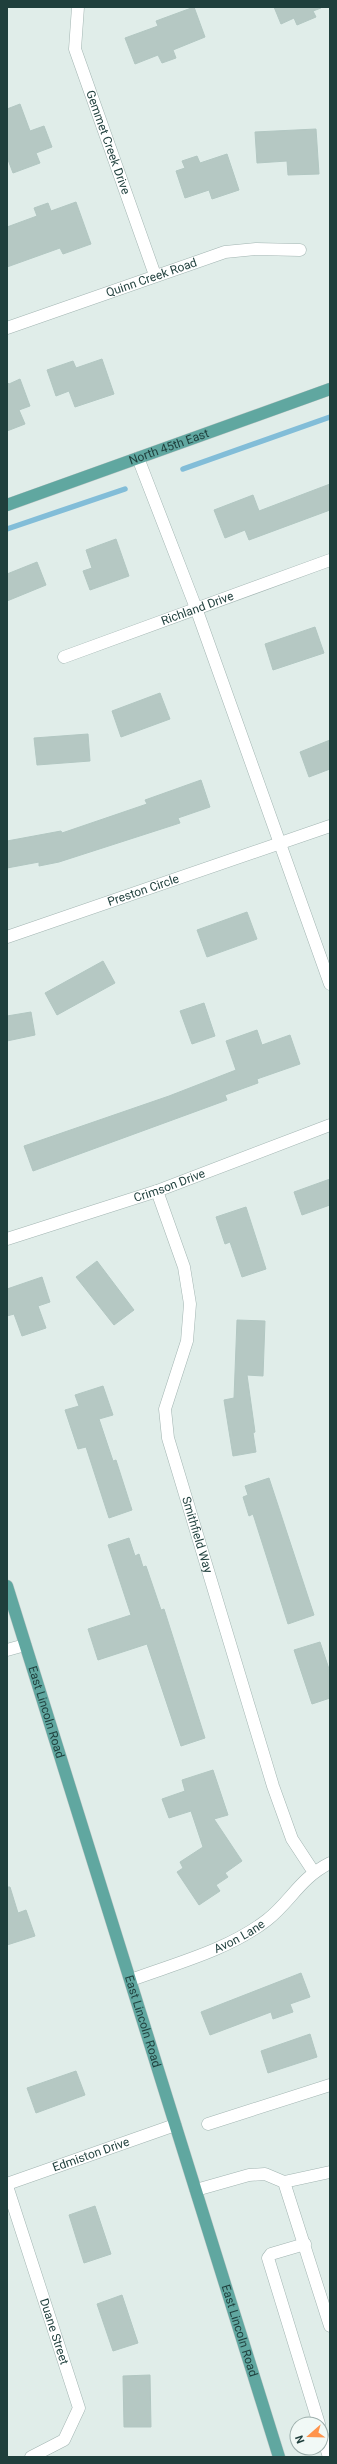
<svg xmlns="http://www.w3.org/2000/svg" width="337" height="2464" font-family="Roboto,sans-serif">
	<rect width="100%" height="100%" fill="#e0ede9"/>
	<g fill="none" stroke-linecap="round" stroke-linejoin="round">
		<path stroke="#82bdd8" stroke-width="5.5" d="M183,469l147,-52
			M7,529l118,-40"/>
	</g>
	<path fill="#b5c8c3" stroke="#b2c7c2" d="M194,7l11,30 -32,13 3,8 -14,5 -4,-8 -23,9 -10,-26 33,-12 -2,-5z
		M274,7h47v1l-8,3 3,6 -19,8 -3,-7 -13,6z
		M20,104l10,27 14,-5 8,21 -16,6 4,10 -27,10 -6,-16v-48z
		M316,129l3,45 -31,1 -1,-14 -30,2 -2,-31z
		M227,154l12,36 -27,9 -3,-9 -24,8 -9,-27 9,-3 -3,-7 15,-5 3,7z
		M76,202l15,42 -28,10 -3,-6 -53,19v-40l30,-11 -3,-8 14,-5 3,8z
		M102,359l12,35 -39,13 -6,-16 -13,5 -9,-26 26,-9 3,7z
		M20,379l10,27 -11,4 6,14 -18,7v-49l2,2z
		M330,484v26l-81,30 -4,-10 -20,8 -11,-28 39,-15 6,16z
		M116,539l13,37 -39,14 -7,-19 9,-3 -6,-18z
		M37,562l9,23 -39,16v-27z
		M315,627l9,26 -51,17 -8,-26z
		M160,693l10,26 -49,18 -9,-26z
		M88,734l2,27 -53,4 -3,-27z
		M330,740v29l-21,8 -9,-25z
		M201,780l9,27 -32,11 2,5 -121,39 -20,4v-4l-32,6v-27l54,-10 1,2 85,-29 -2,-4z
		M247,912l10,27 -50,18 -10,-27z
		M103,961l12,22 -58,32 -12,-22z
		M204,1003l11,33 -23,8 -12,-33z
		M31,1012l4,23 -28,6v-25z
		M257,1030l5,15 28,-10 10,29 -43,15 1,4 -33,12 2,5 -194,71 -9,-25 145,-50 67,-26 -10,-29z
		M330,1179v26l-28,10 -8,-23z
		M246,1207l20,62 -24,8 -12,-35 -5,2 -9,-27z
		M97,1261l37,49 -20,15 -38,-48z
		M42,1277l8,25 -12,4 8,22 -24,8 -8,-22 -7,2v-27z
		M237,1320l28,1 -2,55 -16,-1 8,57 -2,1 3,19 -23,4 -9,-56 10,-2z
		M103,1386l10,29 -14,4 14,42 3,-1 16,50 -23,8 -23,-71 -8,2 -13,-39 14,-4 -4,-11z
		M269,1478l45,137 -26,9 -35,-110 -4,2 -6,-19 5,-2 -3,-9z
		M129,1538l6,18 4,-2 4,13 3,-1 15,44 3,-1 41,129 -24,8 -34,-102 -49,16 -10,-31 43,-14 -23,-70z
		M320,1642l10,30v26l-18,6 -18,-54z
		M213,1770l15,45 -14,4 28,42 -17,12 3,4 -12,8 4,6 -21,14 -22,-33 6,-4 -3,-6 23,-15 -12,-36 -22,7 -7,-19 23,-8 -3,-11z
		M7,1887h3l8,26 8,-3 9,26 -28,9z
		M301,1973l9,24 -20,7 3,8 -20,7 -2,-7 -61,23 -9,-23z
		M310,2034l7,23 -49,16 -7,-22z
		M76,2071l9,24 -49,18 -9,-25z
		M95,2206l16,48 -27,9 -15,-48z
		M122,2295l16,48 -25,8 -16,-47z
		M150,2375l1,52h-27l-1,-51z"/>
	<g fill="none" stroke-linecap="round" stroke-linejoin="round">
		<g stroke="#a2b5b2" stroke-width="13">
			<g id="minor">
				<path id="s1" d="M78,7l-3,42 80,226"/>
				<path id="s2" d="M7,328l218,-76 31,-3 44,1"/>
				<path d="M138,458l58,150 134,376"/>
				<path id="s3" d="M64,657l266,-97"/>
				<path id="s4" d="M7,937l323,-111"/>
				<path id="s5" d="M157,1191l27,76 6,37 -3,37 -22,68 3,29 105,348 19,53 21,32"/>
				<path id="s6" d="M7,1239l150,-48 173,-66"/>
				<path d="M7,1650l18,-5"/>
				<path id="s7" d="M131,1980c46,-17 97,-30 136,-60 24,-19 33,-42 63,-57"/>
				<path d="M208,2124l122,-39"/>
				<path d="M284,2182l46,-10"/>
				<path id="s8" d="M7,2184l168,-59"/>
				<path id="s9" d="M7,2186l72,222 -15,32 -33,17"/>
				<path d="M196,2190l53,-15 16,-1 19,8 46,144"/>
				<path d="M305,2244l-34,10 -3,4 51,166"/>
				<path d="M321,2432l8,25"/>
			</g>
		</g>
		<g stroke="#c0c9c8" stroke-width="13">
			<g id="major">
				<path id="s10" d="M7,505l323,-116"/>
				<path id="s11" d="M7,1586l272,871"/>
			</g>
		</g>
		<use href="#minor" stroke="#fff" stroke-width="12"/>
		<use href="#major" stroke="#60a7a0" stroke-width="12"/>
	</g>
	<g text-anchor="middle" stroke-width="3" stroke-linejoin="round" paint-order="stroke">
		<g font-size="12" fill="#1f3f3c" stroke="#f1f9f6">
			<text dy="4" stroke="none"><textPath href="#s1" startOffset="141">Gemmet Creek Drive</textPath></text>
			<text dy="4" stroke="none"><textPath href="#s2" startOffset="153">Quinn Creek Road</textPath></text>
			<text dy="4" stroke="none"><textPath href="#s10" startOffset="172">North 45th East</textPath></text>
			<text dy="4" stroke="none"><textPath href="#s3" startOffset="142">Richland Drive</textPath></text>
			<text dy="4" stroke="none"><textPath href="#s4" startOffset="144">Preston Circle</textPath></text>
			<text dy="4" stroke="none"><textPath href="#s6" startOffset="171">Crimson Drive</textPath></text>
			<text dy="4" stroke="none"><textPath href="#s5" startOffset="357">Smithfield Way</textPath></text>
			<text dy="4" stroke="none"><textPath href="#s11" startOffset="132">East Lincoln Road</textPath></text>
			<text dy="4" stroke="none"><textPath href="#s7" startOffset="117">Avon Lane</textPath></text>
			<text dy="4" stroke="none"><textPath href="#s11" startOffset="456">East Lincoln Road</textPath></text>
			<text dy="4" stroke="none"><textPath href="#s8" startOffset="89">Edmiston Drive</textPath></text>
			<text dy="4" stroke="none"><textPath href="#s9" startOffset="153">Duane Street</textPath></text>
			<text dy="4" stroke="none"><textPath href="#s11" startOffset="780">East Lincoln Road</textPath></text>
		</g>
	</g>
	<rect width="337" height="2464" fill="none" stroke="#1f3f3c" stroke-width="16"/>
	<g transform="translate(309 2436) rotate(250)"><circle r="19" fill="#f1f9f6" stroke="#9dafac"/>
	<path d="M0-3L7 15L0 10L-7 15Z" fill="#ff944c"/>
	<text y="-6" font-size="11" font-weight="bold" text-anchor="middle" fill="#1f3f3c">N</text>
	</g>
</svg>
